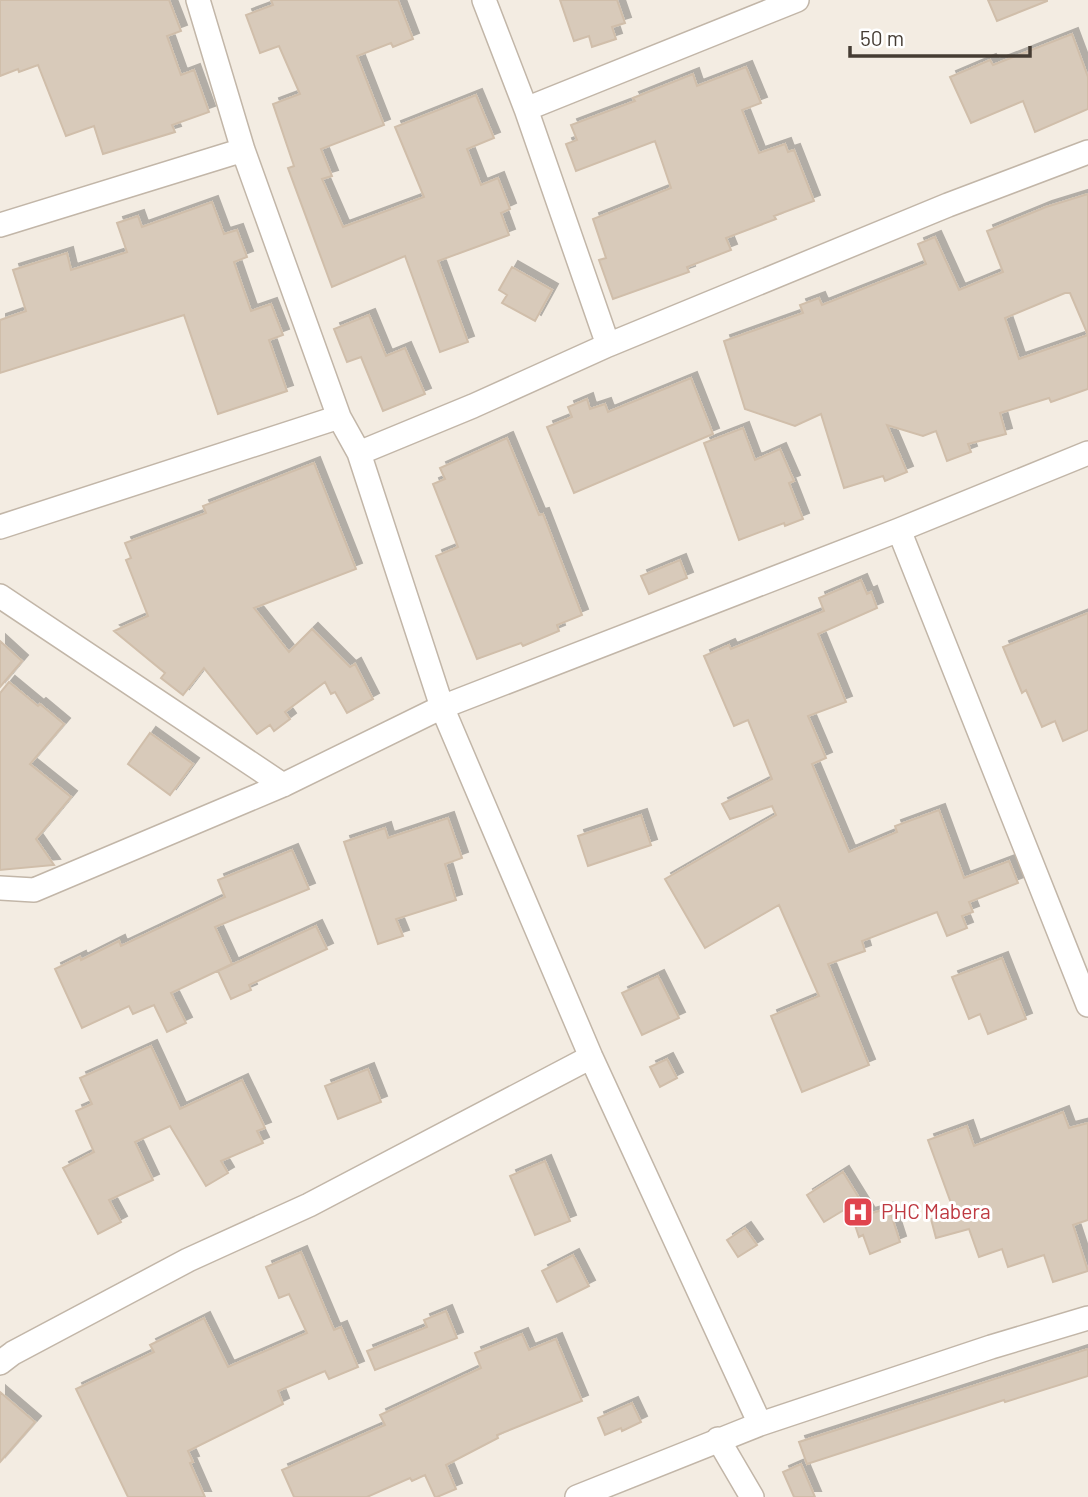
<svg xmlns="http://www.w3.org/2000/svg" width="1088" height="1497" font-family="Barlow,sans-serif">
	<defs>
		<filter id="shadow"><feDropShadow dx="6" dy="-6" stdDeviation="0" flood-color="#0004"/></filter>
	</defs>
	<rect width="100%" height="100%" fill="#f3ece2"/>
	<path fill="#d8caba" stroke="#d0beaa" stroke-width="2" fill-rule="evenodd" filter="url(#shadow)" d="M0,0h169l12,31 -14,5 14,39 13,-5 15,42 -37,13 3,7 -72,22 -9,-28 -28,10 -28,-71 -19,7 -1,-3 -18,7z
		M271,0h127l15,39 -20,8 -2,-4 -34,13 27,69 -63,24 11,27 -10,3 21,48 81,-30 -29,-70 81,-32 18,43 -27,11 14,36 17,-7 12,31 -9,4 8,22 -71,26 30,81 -28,10 -35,-96 -73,31 -44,-119 6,-2 -21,-62 27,-10 -21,-48 -19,7 -14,-38 27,-10z
		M560,0h57l8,23 -13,4 4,12 -24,8 -3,-11 -15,5z
		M988,0h59v1l-50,20z
		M1072,34l16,43v32l-53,23 -12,-31 -52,22 -21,-46 40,-17 3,5z
		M746,67l15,36 -19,7 17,43 26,-9 3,8 6,-2 20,51 -40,15 2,3 -50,19 5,12 -44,17 2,5 -76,27 -14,-39 7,-2 -13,-39 78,-31 -16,-47 -79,30 -10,-27 11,-4 -6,-15 64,-24 -2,-3 60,-24 4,12z
		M1088,194v195l-37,13 -2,-4 -49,15 6,21 -38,10 3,8 -24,9 -11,-30 -13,5 -36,-11 20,47 -22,9 -2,-5 -39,12 -23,-74 -26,12 -50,-17 -21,-68 79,-28 -3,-8 19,-7 3,7 104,-41 -8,-20 17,-7 24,53 44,-18 -16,-41 59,-24zM1065,293h5l18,42 -69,24 -14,-41z
		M212,202l12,32 13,-4 10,27 -13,5 17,49 20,-7 12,31 -14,5 18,51 -69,23 -34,-99 -184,58v-53l26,-9 -13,-41 54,-17 4,17 56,-18 -10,-29 21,-7 4,11z
		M512,267l40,23 -17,31 -33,-18 5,-8 -8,-5z
		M369,315l17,41 19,-8 20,46 -42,17 -22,-54 -14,5 -13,-33z
		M691,378l22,56 -139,59 -27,-66 25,-10 -4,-10 19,-8 3,10 15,-5 3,8z
		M743,428l12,32 25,-11 14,32 -5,2 14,36 -18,7 -1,-3 -45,17 -35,-97z
		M507,438l32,77 4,-1 39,101 -25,10 2,6 -36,15 -2,-3 -44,16 -41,-103 22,-9 -25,-63 12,-5 -5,-11z
		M314,463l42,106 -102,39 35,44 23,-23 38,38 5,-3 18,35 -26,14 -12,-21 -4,2 -6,-12 -40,30 5,7 -16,12 -4,-6 -13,9 -53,-66 -21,27 -22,-17 4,-5 -51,-42 34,-15 -22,-56 5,-2 -6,-15 81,-30 -3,-7z
		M680,560l7,18 -38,16 -8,-18z
		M861,580l6,14 4,-2 6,16 -59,26 28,68 -38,14 18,42 -14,6 37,88 48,-20 -2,-6 44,-16 25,68 45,-17 9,22 -49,19 4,10 -11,4 5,12 -20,8 -10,-24 -75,29 3,10 -37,13 41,101 -67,27 -31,-76 48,-20 -40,-91 -74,43 -40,-69 111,-64 -4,-9 -42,13 -8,-15 50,-25 -24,-59 -14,6 -30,-70 25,-11 2,4 93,-38 -5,-13z
		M1088,613v117l-25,11 -8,-20 -13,6 -16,-37 -4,3 -19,-46z
		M0,641l22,20 -22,26z
		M9,682l29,24 2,-2 24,20 -34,40 41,33 -35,42 18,26 -54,5v-177z
		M150,733l43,31 -23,31 -42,-31z
		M641,815l10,30 -63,21 -10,-30z
		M448,818l14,40 -17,6 11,36 -60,19 7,17 -25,8 -34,-102 41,-14 3,10z
		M292,850l17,39 -94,38 17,37 -61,29 15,30 -19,9 -13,-27 -21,9 -4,-8 -47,22 -27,-59 25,-12 1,3 38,-19 2,5 104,-49 -7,-17z
		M316,926l11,23 -78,36 2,5 -20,9 -13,-28z
		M1002,958l24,61 -38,15 -8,-20 -11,5 -17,-42z
		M658,976l21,42 -37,17 -20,-42z
		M151,1046l29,63 62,-29 23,48 -8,3 6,12 -42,18 7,12 -22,13 -36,-60 -35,16 18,38 -44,20 12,22 -23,12 -35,-66 31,-16 -18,-41 16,-7 -12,-26z
		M667,1059l10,19 -17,9 -10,-20z
		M368,1069l13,33 -43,17 -13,-33z
		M1063,1112l6,16 19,-5v97l-15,5 15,46 -35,11 -9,-27 -36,12 -6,-18 -23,8 -10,-28 -33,9 -5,-19 24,-5 -27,-74 39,-14 7,20z
		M545,1161l25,60 -35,14 -25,-59z
		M843,1172l26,42 20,-6 11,34 -30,12 -7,-19 -4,2 -10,-30 -25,15 -17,-27z
		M745,1228l12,17 -19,12 -11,-17z
		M301,1252l33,78 7,-3 17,40 -29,12 -4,-8 -47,20 5,13 -95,47 5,11 -3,1 15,34h-77l-52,-108 78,-37 -4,-7 54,-27 24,49 79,-34 -18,-39 -10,4 -13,-31z
		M573,1255l16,31 -32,16 -15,-31z
		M446,1311l11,27 -82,32 -8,-19 60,-24 -3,-7z
		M522,1334l7,16 27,-11 26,62 -85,34 1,3 -52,27 10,24 -19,8h-2l-10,-22 -13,6 -2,-3 -43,19h-73l-12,-27 103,-45 -5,-10 101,-47 -6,-15z
		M1088,1349v27l-83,26 -1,-2 -197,64 -8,-22z
		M0,1392l35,30 -35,40z
		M632,1403l9,19 -19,9 -1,-3 -16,7 -7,-17z
		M801,1464l14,33h-21l-11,-25z"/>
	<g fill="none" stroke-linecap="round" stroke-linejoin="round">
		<g stroke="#c2b6a8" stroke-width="26">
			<path id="street" d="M198,0l45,150 96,267 20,36 83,254 149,350 169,367
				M484,0l42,109 82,236
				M526,109l271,-109
				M0,225l243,-75
				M359,453l114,-47 135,-61 340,-140 140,-53
				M0,527l339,-110
				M899,530l189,475
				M0,596l283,189
				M0,888l34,2 249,-105 159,-78 457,-177 189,-77
				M0,1363l13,-10 175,-93 121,-55 282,-148
				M718,1439l34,58
				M577,1497l183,-73 231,-77 97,-29"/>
		</g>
		<use href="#street" stroke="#fff" stroke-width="23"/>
	</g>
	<defs>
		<g id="hospital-square" transform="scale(1.575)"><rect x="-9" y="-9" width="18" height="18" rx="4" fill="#e0444e" stroke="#fff"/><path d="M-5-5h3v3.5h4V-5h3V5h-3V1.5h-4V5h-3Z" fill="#fff"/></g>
	</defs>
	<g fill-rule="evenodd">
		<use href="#hospital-square" x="858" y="1212"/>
	</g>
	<g text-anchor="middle" stroke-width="6" stroke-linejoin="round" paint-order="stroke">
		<g font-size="21" fill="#be3a42" stroke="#fff" text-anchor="start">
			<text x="881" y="1219">PHC Mabera</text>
		</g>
	</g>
	<path d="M850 46v10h180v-10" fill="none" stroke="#453c33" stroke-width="3.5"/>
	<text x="860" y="46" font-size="21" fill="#453c33" stroke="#ffffff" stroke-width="5" paint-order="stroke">50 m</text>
</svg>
